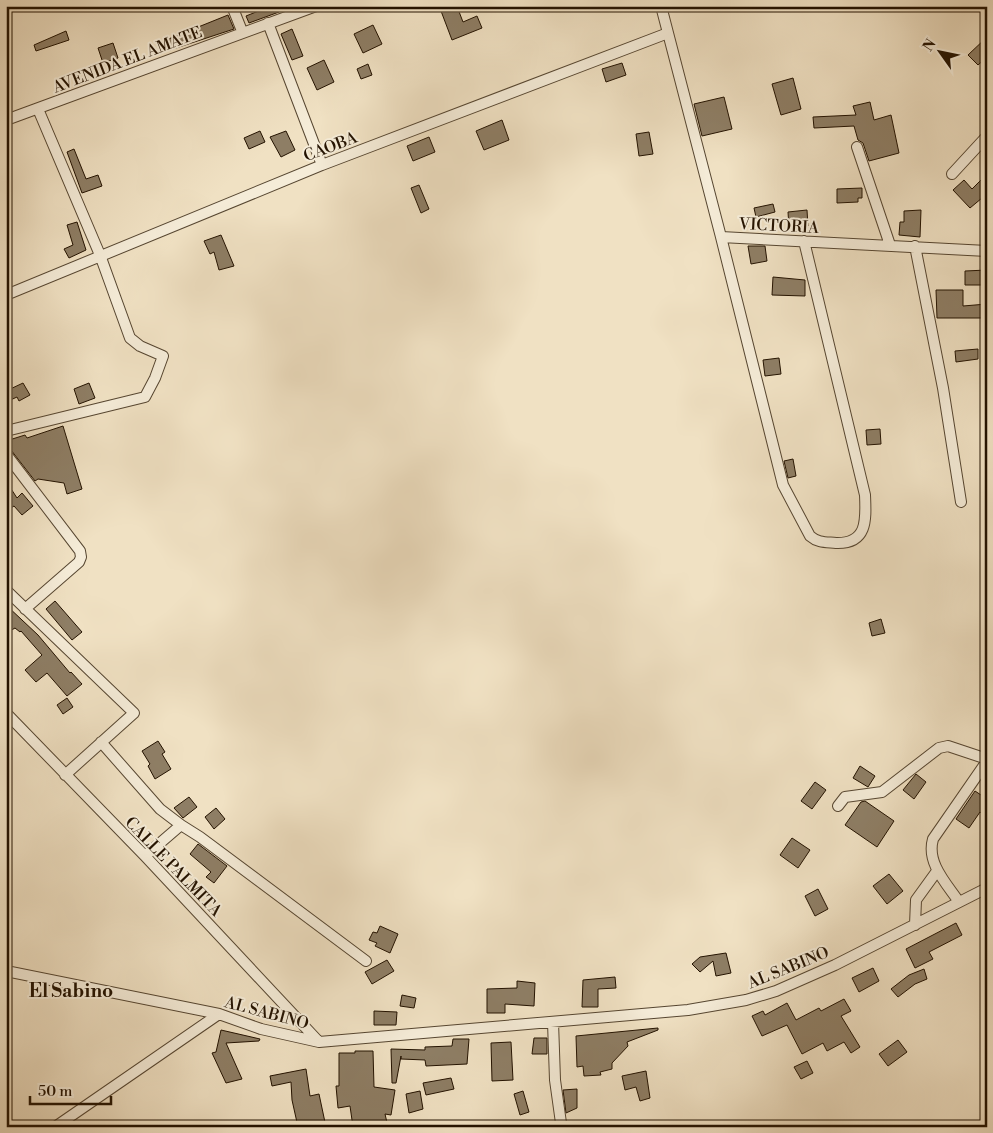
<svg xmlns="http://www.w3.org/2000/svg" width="993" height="1133" font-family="'Libre Bodoni',serif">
	<rect width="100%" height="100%" fill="#f0e1c3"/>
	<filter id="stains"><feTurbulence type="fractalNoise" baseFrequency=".004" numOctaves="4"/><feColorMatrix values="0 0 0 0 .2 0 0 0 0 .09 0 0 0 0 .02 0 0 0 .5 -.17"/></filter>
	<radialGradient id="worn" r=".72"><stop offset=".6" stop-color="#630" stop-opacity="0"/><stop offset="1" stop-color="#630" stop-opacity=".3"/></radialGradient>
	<path fill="#8e7e65" stroke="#231200" d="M271,6h6l2,6 -30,11 -3,-7z
		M451,7l2,4 5,-2 5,13 14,-6 5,12 -30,12 -11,-29z
		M228,15l6,14 -64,21 -4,-10z
		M373,25l9,19 -19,9 -9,-19z
		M292,29l11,27 -11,4 -11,-26z
		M66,31l3,9 -33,11 -2,-6z
		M987,37v20l-9,8 -10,-10z
		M113,43l5,15 -15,5 -5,-15z
		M324,60l10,22 -17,8 -10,-22z
		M622,63l4,12 -20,7 -4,-13z
		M368,64l4,11 -11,4 -4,-10z
		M793,78l8,31 -20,6 -9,-31z
		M724,97l8,32 -30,7 -8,-32z
		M870,102l4,18 17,-5 8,38 -30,8 -6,-18 -5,-3 -4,-14 -40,2 -1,-11 43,-2 -3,-9z
		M502,120l7,20 -25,10 -8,-19z
		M260,131l5,11 -16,7 -5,-11z
		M286,131l9,19 -14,7 -11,-20z
		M649,132l4,22 -14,2 -3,-22z
		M429,137l6,15 -22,9 -6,-15z
		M74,149l12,30 12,-4 4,11 -20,7 -15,-41z
		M987,174v29l-5,-5 -12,10 -17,-18 11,-10 8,9z
		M419,185l10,24 -8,4 -10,-25z
		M862,188v10h-4v4l-21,1v-14z
		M773,204l2,8 -19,5 -2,-9z
		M807,210l1,16 -19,2 -1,-16z
		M921,210l-1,27 -21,-2 1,-13h4v-11z
		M77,222l9,28 -17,8 -5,-9 9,-4 -6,-20z
		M221,235l13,31 -15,4 -5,-18 -4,2 -6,-13z
		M748,246h17l2,15 -16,3z
		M987,270v15h-22v-14z
		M773,277l32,3v16l-33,-1z
		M936,290h27v16l24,-2v14h-50z
		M978,349v10l-22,3 -1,-11z
		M779,358l2,16 -16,2 -2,-16z
		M23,383l7,12 -11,6 -2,-4 -11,5v-11z
		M89,383l6,15 -16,6 -5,-15z
		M63,426l19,63 -15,5 -3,-11 -26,-4 -3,2 -24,-31 -5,-3v-6l19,-6 2,3z
		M880,429l1,15 -14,1 -1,-15z
		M793,459l3,17 -8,2 -4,-17z
		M6,481l11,17 5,-5 11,13 -11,9 -8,-9 -8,5z
		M55,601l27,31 -10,8 -26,-31z
		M6,605l32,30 32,38 1,-1 11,12 -15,12 -20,-23 -11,9 -11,-12 17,-15 -21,-24 -1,1 -5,-4 -5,3 -4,-3z
		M881,619l4,14 -13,3 -3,-13z
		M67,698l6,9 -10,7 -6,-9z
		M158,741l7,11 -3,2 9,15 -16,10 -7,-13 2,-2 -8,-13z
		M860,766l15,10 -7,11 -15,-9z
		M916,774l10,8 -12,17 -11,-9z
		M815,782l11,8 -14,19 -11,-8z
		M975,791l12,8v20l-7,-7 -11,16 -13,-9z
		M189,797l8,10 -14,11 -9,-10z
		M865,801l29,20 -17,26 -32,-22 16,-23z
		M216,808l9,11 -11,10 -9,-12z
		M792,838l18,12 -12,18 -18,-13z
		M198,844l29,22 -13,17 -8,-6 5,-5 -21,-18z
		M889,874l14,17 -16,13 -14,-18z
		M818,889l10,20 -13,7 -10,-20z
		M956,923l6,12 -33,17 4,7 -18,9 -9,-19z
		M380,926l18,8 -8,19 -15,-7 2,-3 -8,-3 4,-8 4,1z
		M726,953l5,20 -15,3 -3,-15 -13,11 -8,-8 8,-7z
		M387,960l7,11 -22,13 -7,-12z
		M873,968l6,13 -20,11 -7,-14z
		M924,969l3,10 -12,5 -17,13 -7,-8 18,-14z
		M615,977l1,11 -18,1v18h-16l1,-27z
		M517,981l18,2 -1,23 -29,-2v9h-18v-24l30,-1z
		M402,995l14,3 -2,10 -14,-2z
		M844,999l7,12 -10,5 19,31 -9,6 -7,-11 -17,9 -4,-8 -21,11 -15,-29 -25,11 -10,-20 11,-5 2,4 22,-12 9,17 23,-12 2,3z
		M374,1011l23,1 -1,13h-22z
		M658,1028v2l-31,12 1,4 -16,17v6l-12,3 1,3 -17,1 -1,-10 -6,1 -1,-31z
		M221,1030l39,9 -1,2 -33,2 16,36 -16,4 -14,-30 4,-1z
		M534,1038h13v16h-15z
		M453,1039h16l-2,25 -41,2 -1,-6 -24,-1v-3l-5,27h-4l-1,-34 34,1v-3l27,-1z
		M898,1040l9,12 -19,14 -9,-12z
		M511,1042l2,38 -21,1 -1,-38z
		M355,1051h18l1,36 21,3 -4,25 -6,-1 3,13h-35l-3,-21 -12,2 -2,-22h3v-33h16z
		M807,1061l6,12 -12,6 -7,-12z
		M306,1069l4,27 9,-2 7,33h-28l-6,-27 -1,-18 -19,4 -2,-10z
		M646,1071l4,27 -10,3 -4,-14 -11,3 -3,-14z
		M451,1078l3,11 -28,6 -3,-12z
		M577,1089v19l-11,5 -3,-23z
		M420,1091l3,18 -14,4 -3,-19z
		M523,1091l6,21 -9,3 -6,-21z"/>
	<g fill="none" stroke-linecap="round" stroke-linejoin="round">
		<g stroke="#564631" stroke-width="12">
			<path id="minor" d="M232,6l10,25
				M661,6l60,231 266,14
				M268,23l54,142
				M6,120l310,-114
				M857,147l33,98
				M952,174l35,-38
				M721,237l62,248 27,51c8,7 16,6 26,7 32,1 30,-24 29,-48l-61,-254
				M915,246l28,142 18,114
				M6,295l316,-130 346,-132
				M6,431l139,-34 10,-19 8,-22 -23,-10 -10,-8 -30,-83 -62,-146
				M6,454l74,97 1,6 -2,5 -54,47
				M6,590l128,123 -69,62
				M6,713l139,143 174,186
				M101,742l59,67 21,16
				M838,806l7,-9 37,-5 57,-44 9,-2 39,13
				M145,856l36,-31 19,12 166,124
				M959,902c-12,-18 -33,-39 -26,-63l54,-78
				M915,925l1,-25 21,-29
				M6,971l213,43 42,15 58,13 369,-32 58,-10 30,-9 59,-26 152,-77
				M553,1022l2,58 6,43 -4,4
				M55,1127l164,-113"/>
		</g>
		<use href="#minor" stroke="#f5ecd8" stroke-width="10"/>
	</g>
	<g text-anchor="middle" stroke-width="4" stroke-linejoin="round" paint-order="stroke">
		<g font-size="16" fill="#231200" stroke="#f5ecd8">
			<text transform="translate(127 59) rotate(-21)" y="6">AVENIDA EL AMATE</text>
			<text transform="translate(330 146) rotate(-21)" y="6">CAOBA</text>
			<text transform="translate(779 225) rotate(3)" y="6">VICTORIA</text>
			<text transform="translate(174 866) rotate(46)" y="6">CALLE PALMITA</text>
			<text transform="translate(788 967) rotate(-22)" y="6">AL SABINO</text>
			<text transform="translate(267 1012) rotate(15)" y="6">AL SABINO</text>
		</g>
		<g font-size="19" font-weight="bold" fill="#231200" stroke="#f5ecd8">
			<text x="71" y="997">El Sabino</text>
		</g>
	</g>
	<rect width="993" height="1133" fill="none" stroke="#f0e1c3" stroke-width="25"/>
	<rect x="8" y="8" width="978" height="1118" fill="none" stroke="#231200" stroke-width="2.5"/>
	<rect x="12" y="12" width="968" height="1108" fill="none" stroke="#231200"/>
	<g transform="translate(940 52) rotate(303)" stroke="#f5ecd8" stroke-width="4" paint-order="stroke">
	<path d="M0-4L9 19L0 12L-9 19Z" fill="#231200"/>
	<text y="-8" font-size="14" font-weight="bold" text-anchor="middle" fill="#231200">N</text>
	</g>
	<path d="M30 1096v8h81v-8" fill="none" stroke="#231200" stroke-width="2.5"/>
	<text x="38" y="1096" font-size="15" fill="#231200" stroke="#f5ecd8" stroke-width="4" paint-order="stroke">50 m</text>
	<rect width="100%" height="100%" filter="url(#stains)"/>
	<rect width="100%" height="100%" fill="url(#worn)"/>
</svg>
